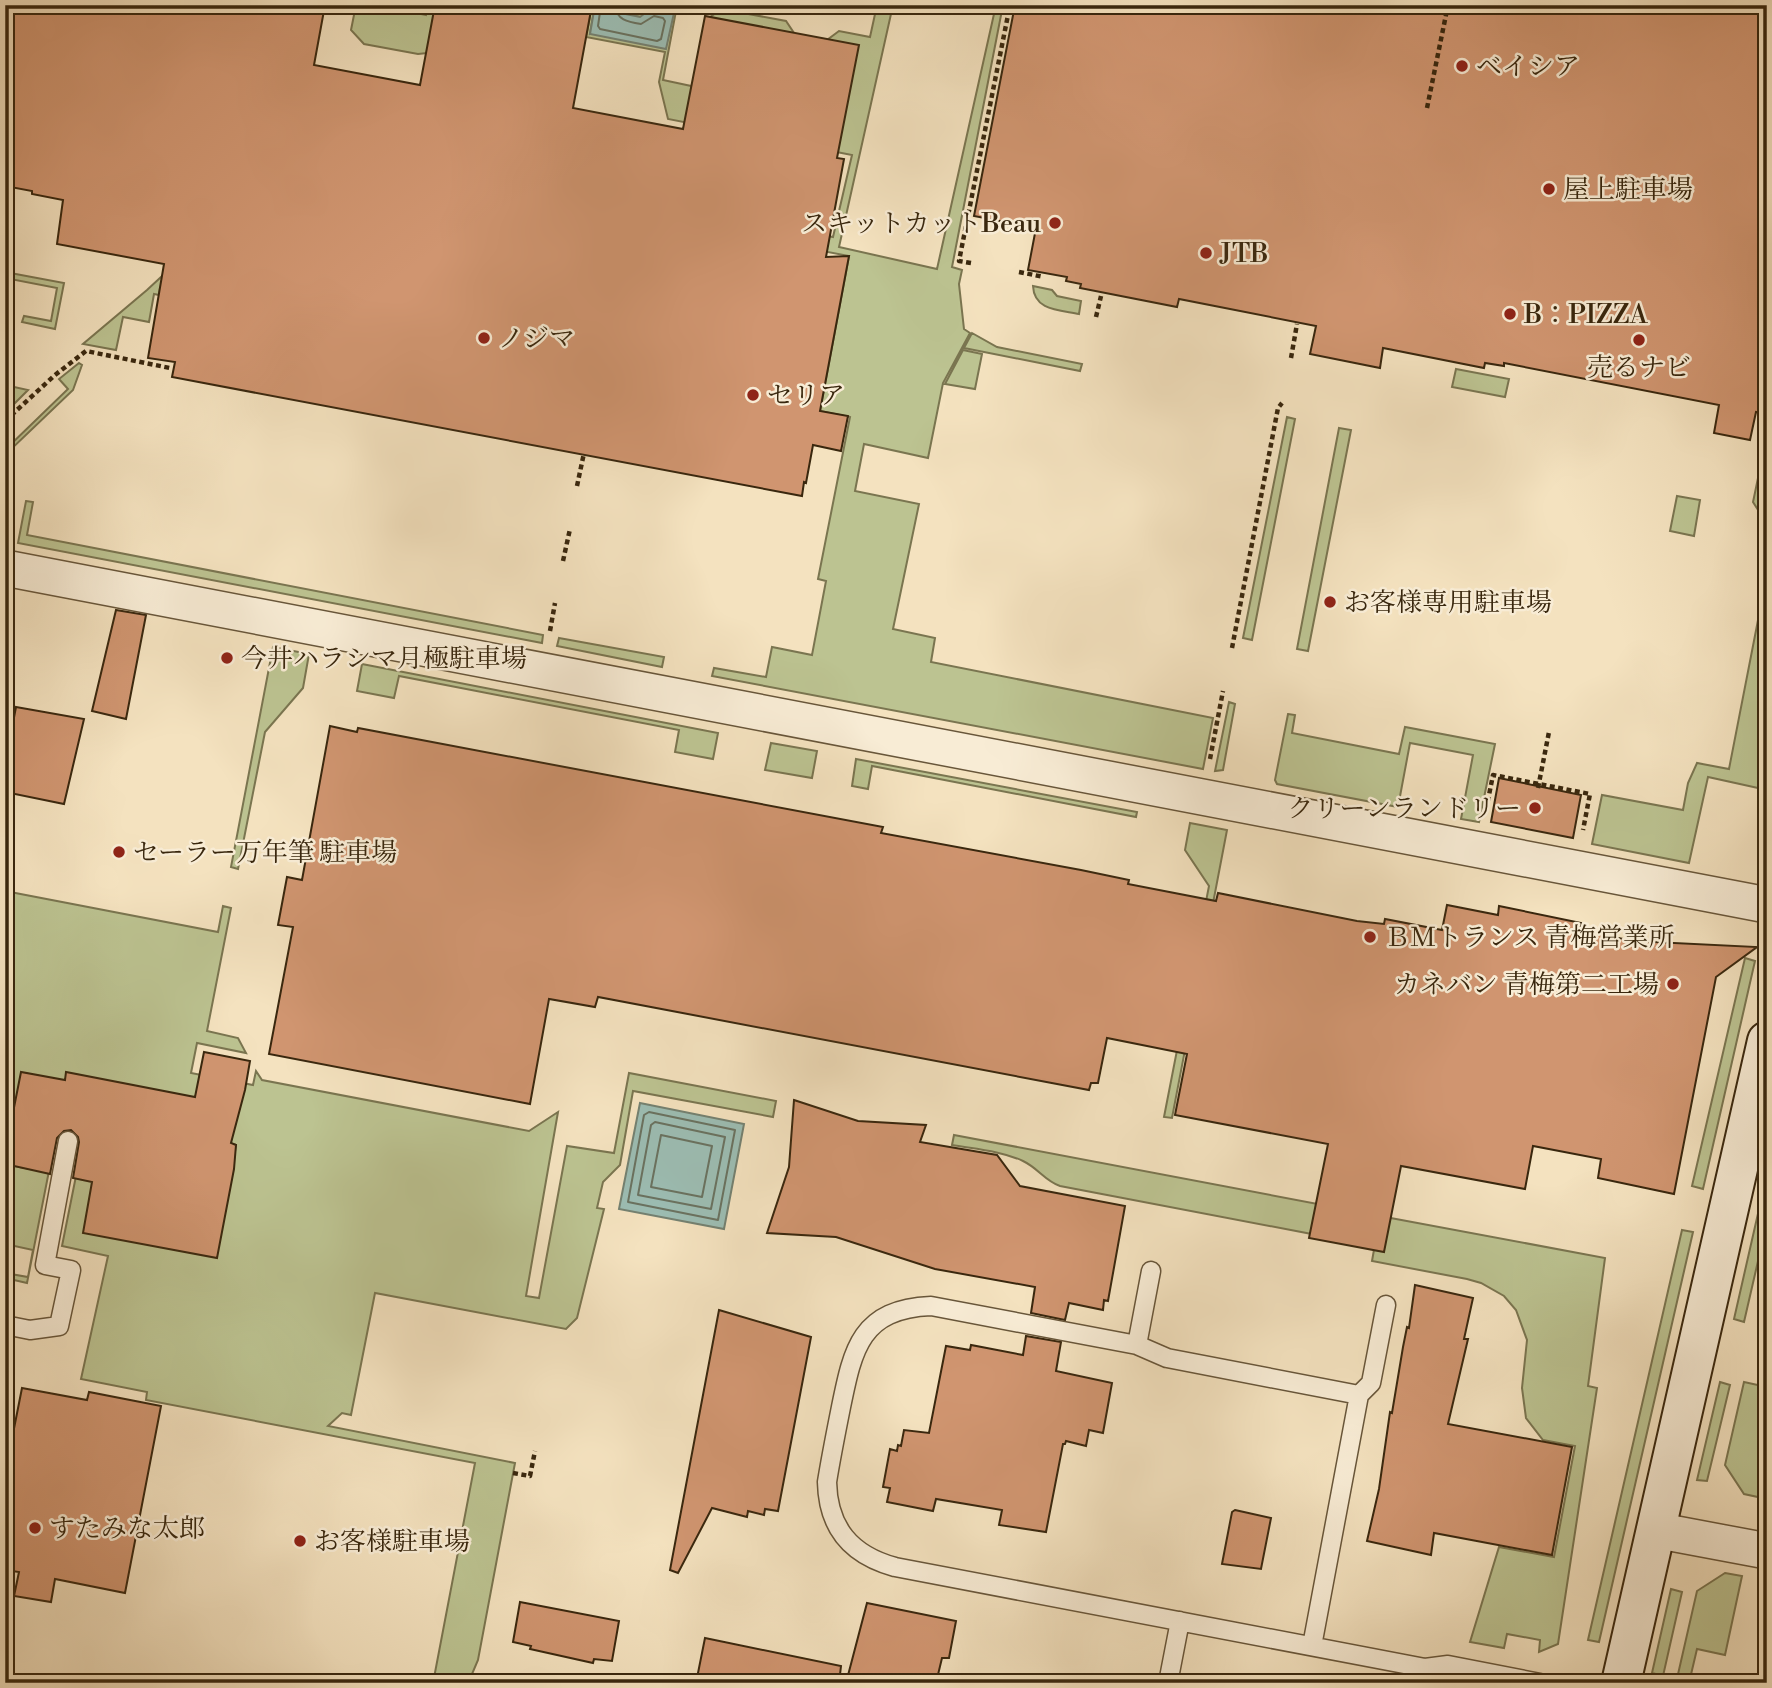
<svg xmlns="http://www.w3.org/2000/svg" width="1772" height="1688" font-family="'Libre Bodoni','Noto Serif JP',serif">
	<rect width="100%" height="100%" fill="#f4e2bf"/>
	<filter id="stains"><feTurbulence type="fractalNoise" baseFrequency=".00286" numOctaves="4"/><feColorMatrix values="0 0 0 0 .2 0 0 0 0 .09 0 0 0 0 .02 0 0 0 .5 -.17"/></filter>
	<radialGradient id="worn" r=".72"><stop offset=".6" stop-color="#630" stop-opacity="0"/><stop offset="1" stop-color="#630" stop-opacity=".3"/></radialGradient>
	<path fill="#bcc391" stroke="#7a7550" stroke-width="2" fill-rule="evenodd" d="M356,5h23l47,10 2,-10h63l-8,42 -65,7 -54,-10 -13,-14z
		M592,5h3l-5,29 50,-17 -14,-3 -6,-9h52l4,6 -13,69 33,7 14,-70 12,-8 64,12 8,12 -14,70 47,-63 12,-9 31,6 7,-32h16l-54,242 98,22 59,-264h7l-51,262 10,3 -3,14 5,45 6,4 -27,50 -15,75 -64,-14 -9,47 64,13 -26,125 42,9 -4,24 282,56 -10,51 -491,-93 2,-8 52,9 6,-30 40,8 14,-74 -8,-2 32,-162 -30,-6 29,-155 -541,-103 -148,135 -1,7 -5,-1 -5,28 -26,-5 -7,33 -33,-6 64,-54 165,-153 521,100 19,-82 -184,-36 -9,-37 6,-30 -79,-15z
		M5,272l59,11 -9,46 -33,-7 2,-6 27,5 6,-33 -52,-10z
		M1033,286l19,4 5,6 24,5 -2,13c-19,-4 -45,-3 -46,-28z
		M972,333l25,14 85,17 -2,7 -116,-23z
		M963,350l19,4 -7,35 -30,-5z
		M79,363l3,2 -9,25 -68,65v-5l63,-61 -9,-10z
		M1456,369l53,10 -4,18 -53,-10z
		M5,385l23,5 -23,23z
		M1287,417l8,2 -43,221 -9,-2z
		M1339,428l12,2 -43,221 -11,-2z
		M1758,478l9,1v45l-14,-22z
		M1677,496l23,4 -6,36 -24,-5z
		M26,501l7,1 -6,33 516,100 -1,8 -524,-100z
		M1767,574v216l-59,-13 -19,86 -97,-19 10,-49 81,15 5,-27 9,-20 32,6z
		M559,638l105,19 -2,10 -105,-21z
		M273,647l36,7 -6,34 -38,44 -27,137 -7,-2z
		M362,664l356,69 -5,26 -38,-7 4,-22 -280,-54 -5,22 -37,-7z
		M1229,702l6,2 -12,66 -8,1z
		M1288,714l7,1 -3,18 107,21 6,-27 90,17 -16,78 -18,-3 12,-64 -63,-12 -12,64 -121,-23 -2,-4z
		M771,743l46,8 -5,27 -47,-8z
		M856,759l281,53 -1,5 -264,-51 -4,23 -16,-3z
		M1190,823l37,7 -55,288 -8,-1 45,-231 -24,-36z
		M5,891l213,41 5,-26 8,2 -24,123 31,7 8,15 -49,-10 -6,30 62,12 3,-14 6,9 267,51 29,-19 -32,184 13,2 28,-152 47,7 15,-80 147,28 -3,16 -140,-26 -13,74 -17,17 -6,26 7,1 -27,109 -11,11 -191,-36 -24,122 -9,-2 -14,13 187,37 -37,197 -6,14 44,9h-83l42,-220 -329,-63 1,-8 -66,-13 27,-123 -46,-10 23,-115 -27,-6 -31,158 -22,-5v-5l23,4 5,-27 -28,-6v-80l25,5 4,-25 -29,-6zM198,1132l38,13 -3,19z
		M1745,958l10,3 -52,228 -11,-3z
		M954,1135l369,70 -6,30 -257,-49c-15,-5 -22,-18 -37,-25 -21,-10 -48,-12 -71,-16z
		M1767,1174v48l-23,100 -10,-3z
		M1380,1216l225,42 -17,128 9,2 -39,256 -19,8 1,-12 -33,-6 -3,14 -34,-6 29,-95 55,10 21,-111 -32,-6 -17,-22 -4,-30 5,-48 -11,-30 -12,-14 -23,-13 -14,-4 -95,-18z
		M1682,1230l11,2 -94,410 -11,-2z
		M1720,1382l10,3 -23,96 -10,-1z
		M1744,1382l23,5v112l-23,-5 -19,-29z
		M1725,1573l17,3 -17,79 -28,-6 -8,34h-13l21,-92z
		M1671,1589l11,3 -19,84 -11,-3z"/>
	<path fill="#9cbdb3" stroke="#748171" stroke-width="2" d="M595,5h25l6,9 14,3 12,-9 22,5 -8,36 -76,-15z
		M640,1103l104,21 -20,105 -105,-20z"/>
	<g fill="none" stroke-linecap="round" stroke-linejoin="round">
		<path stroke="#6a7260" stroke-width="2" d="M601,5l-3,21 2,3 57,12 4,-2 4,-18 -2,-3 -9,-2 -13,8c-13,-2 -25,-4 -26,-19
			M649,1112l86,18 -17,90 -90,-18 16,-87z
			M655,1122l70,15 -14,72 -73,-14 13,-70z
			M661,1135l51,11 -10,51 -51,-10z"/>
	</g>
	<path fill="#d09570" stroke="#39270e" stroke-width="2" d="M5,5h320l-11,60 106,20 15,-80h157l-19,103 110,21 22,-113 154,29 -22,113 7,1 -18,98 23,-1 -29,155 28,5 -7,35 -28,-6 -7,38 -2,-1 -2,14 -630,-119 3,-15 -27,-4 16,-94 -107,-20 6,-44 -31,-6v-3l-27,-5z
		M1015,5h752v409l-11,-2 -6,28 -36,-7 5,-28 -215,-42v3l-19,-3 -1,5 -101,-20 -3,20 -70,-14 6,-28 -137,-27 -2,8 -97,-19 1,-4 -15,-3 1,-4 -39,-7 8,-42 -62,-12z
		M116,610l30,5 -20,104 -34,-8z
		M16,707l68,12 -20,85 -59,-12v-65l7,1z
		M330,726l27,6 1,-4 525,99 -2,6 200,37 48,10 -1,4 88,17 2,-8 139,28 27,3 1,-5 57,11 5,-25 51,10 1,-9 82,17 -2,7 54,11 124,6 -41,30 -42,217 -76,-16 3,-19 -68,-13 -8,43 -124,-23 -17,86 -75,-14 19,-94 -153,-29 12,-61 -80,-16 -9,45h-7l-2,7 -491,-93 -3,10 -46,-8 -19,105 -261,-50 24,-127 -15,-2 9,-48 15,3z
		M1499,778l82,17 -8,43 -82,-16z
		M204,1052l46,9 -5,29 -14,53 5,2 -2,24 -17,89 -134,-25 9,-51 -19,-4 6,-36 -1,-5 -7,-7 -7,1 -7,7 -7,36 -45,-10v-11l16,-81 44,8 1,-8 129,25z
		M794,1100l64,21 68,4 -6,17 77,13 23,31 105,20 -17,95 -4,-1 -1,10 -34,-7 -4,17 -34,-7 4,-26 -100,-18 -99,-32 -69,-4 22,-66z
		M1415,1285l58,13 -9,41h4l-20,85 124,23 -20,108 -118,-22 -3,22 -64,-14 12,-52 11,-77 2,1 11,-66 4,-20 2,1z
		M719,1310l92,27 -33,174 -13,-2 -1,6 -16,-4 -1,6 -35,-9 -34,65 -8,-3z
		M1026,1336l35,6 -5,29 56,12 -9,50 -14,-3 -3,16 -20,-5 -1,3h-2l-17,88 -47,-7 3,-15 -66,-11 -3,12 -46,-9 3,-14 -7,-1 7,-38 7,2 1,-6 3,1 3,-16 25,3 17,-87 24,4 1,-5 52,10z
		M22,1388l65,12 2,-8 72,14 -36,187 -70,-14 -4,23 -37,-6 5,-24 -14,-2v-96z
		M1235,1510l36,8 -10,51 -39,-5 10,-52z
		M520,1602l99,19 -7,40 -18,-2 -1,4 -63,-14 1,-3 -18,-4z
		M867,1603l89,18 -7,37h-7l-6,25h-90z
		M705,1638l136,28 -2,17h-118l-24,-5z"/>
	<g fill="none" stroke-linecap="round" stroke-linejoin="round">
		<g stroke="#68563a" stroke-width="21">
			<path id="lane" d="M5,1325l25,5 29,-4 12,-56 -26,-5 23,-124
				M1137,1345l14,-74
				M1359,1395l12,-12 15,-78
				M1312,1646l47,-251 -192,-37 -30,-13 -206,-39c-70,3 -78,42 -90,101 -5,25 -10,50 -14,75 1,46 24,73 68,85l530,101 23,-3 92,18
				M1168,1683l12,-62"/>
		</g>
		<g stroke="#68563a" stroke-width="38">
			<path id="street" d="M5,568l1762,337
				M1655,1530l112,21"/>
		</g>
		<g stroke="#39270e" stroke-width="42">
			<path id="secondary" d="M1621,1683l146,-642"/>
		</g>
		<path stroke="#39270e" stroke-width="4.5" stroke-dasharray="5 3.5" stroke-linecap="butt" d="M1427,108l21,-103
			M971,263l-12,-2 51,-256
			M1019,272l25,5
			M1096,317l5,-21
			M1291,358l6,-34
			M5,421l50,-46 31,-24 84,17
			M577,486l7,-33
			M563,561l7,-32
			M550,631l5,-28
			M1232,648l46,-240 4,-5
			M1210,759l13,-68
			M1538,788l11,-56
			M1486,810l7,-35 97,19 -7,36
			M513,1473l17,3 5,-25"/>
		<use href="#lane" stroke="#f8ecd5" stroke-width="18"/>
		<use href="#street" stroke="#f8ecd5" stroke-width="35"/>
		<use href="#secondary" stroke="#f8ecd5" stroke-width="38"/>
	</g>
	<g fill="#8f2418" stroke="#f8ecd5" stroke-width="2.5">
		<circle cx="1462" cy="66" r="7"/>
		<circle cx="1549" cy="189" r="7"/>
		<circle cx="1055" cy="223" r="7"/>
		<circle cx="1206" cy="253" r="7"/>
		<circle cx="1510" cy="314" r="7"/>
		<circle cx="484" cy="338" r="7"/>
		<circle cx="1639" cy="340" r="7"/>
		<circle cx="753" cy="395" r="7"/>
		<circle cx="1330" cy="602" r="7"/>
		<circle cx="227" cy="658" r="7"/>
		<circle cx="1535" cy="808" r="7"/>
		<circle cx="119" cy="852" r="7"/>
		<circle cx="1370" cy="937" r="7"/>
		<circle cx="1673" cy="984" r="7"/>
		<circle cx="35" cy="1528" r="7"/>
		<circle cx="300" cy="1541" r="7"/>
	</g>
	<g text-anchor="middle" stroke-width="5" stroke-linejoin="round" paint-order="stroke">
		<g font-size="26" fill="#39270e" stroke="#f8ecd5" text-anchor="start">
			<text x="1476" y="75">ベイシア</text>
			<text x="1563" y="198">屋上駐車場</text>
			<text x="1041" y="232" text-anchor="end">スキットカットBeau</text>
			<text x="1220" y="262">JTB</text>
			<text x="1524" y="323">B：PIZZA</text>
			<text x="498" y="347">ノジマ</text>
			<text x="1639" y="376" text-anchor="middle">売るナビ</text>
			<text x="767" y="404">セリア</text>
			<text x="1344" y="611">お客様専用駐車場</text>
			<text x="241" y="667">今井ハラシマ月極駐車場</text>
			<text x="1521" y="817" text-anchor="end">クリーンランドリー</text>
			<text x="133" y="861">セーラー万年筆 駐車場</text>
			<text x="1384" y="946">ＢＭトランス 青梅営業所</text>
			<text x="1659" y="993" text-anchor="end">カネバン 青梅第二工場</text>
			<text x="49" y="1537">すたみな太郎</text>
			<text x="314" y="1550">お客様駐車場</text>
		</g>
	</g>
	<rect width="1772" height="1688" fill="none" stroke="#f4e2bf" stroke-width="28"/>
	<rect x="7" y="7" width="1758" height="1674" fill="none" stroke="#39270e" stroke-width="3.5"/>
	<rect x="14" y="14" width="1744" height="1660" fill="none" stroke="#39270e" stroke-width="2"/>
	<rect width="100%" height="100%" filter="url(#stains)"/>
	<rect width="100%" height="100%" fill="url(#worn)"/>
</svg>
